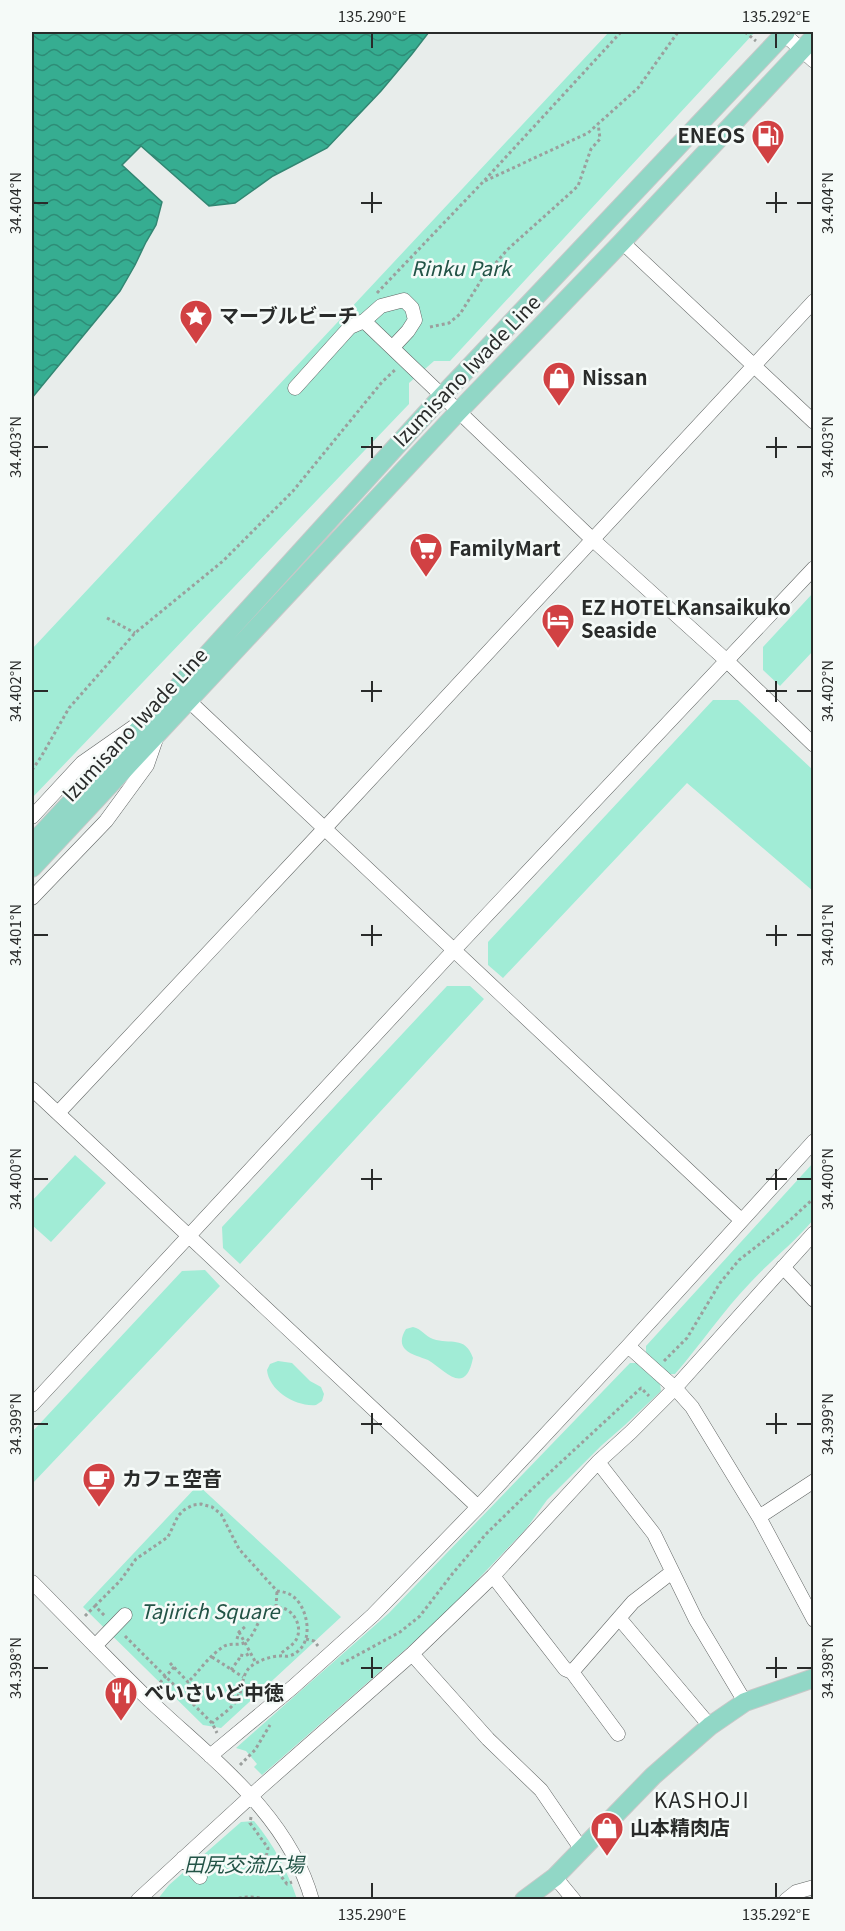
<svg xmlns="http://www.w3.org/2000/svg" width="845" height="1931" font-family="Georgia,'Noto Sans JP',serif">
	<defs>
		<pattern id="water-waves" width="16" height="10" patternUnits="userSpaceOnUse" patternTransform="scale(1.5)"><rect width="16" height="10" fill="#36ad91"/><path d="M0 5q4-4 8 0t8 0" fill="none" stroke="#2e8d77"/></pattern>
	</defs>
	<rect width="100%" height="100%" fill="#e8edeb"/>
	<path fill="#a1ecd6" d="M609,32h146l-305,329h-16l-25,22v21l-377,394v-149z
		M813,593v58l-33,35 -17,-16v-23z
		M713,700h25l75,70v121l-126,-108 -184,195 -15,-13v-23z
		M447,986h23l14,13 -244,265 -17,-16 -1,-21z
		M75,1155l31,28 -55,59 -19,-17v-24z
		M813,1163v57c-19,23 -43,41 -63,63 -27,28 -49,61 -75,91h-7l-22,-22v-6z
		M205,1270l15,16 -188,198v-52l150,-161z
		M413,1327c9,2 12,9 20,12 17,6 32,-4 40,19 -8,39 -28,12 -45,2 -7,-3 -17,-5 -22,-10 -7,-6 -4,-15 0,-21z
		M278,1361l14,2 18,18 11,6 3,7 -2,7 -6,4c-20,2 -47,-14 -49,-35l3,-6z
		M630,1363h6l24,21 1,7 -36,34 -23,20 -55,55 -21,29 -86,90 -178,156 -8,-8 3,-3 -11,-13 -10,-3 153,-135z
		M198,1485l143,132 -120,111 -18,-3 -120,-118z
		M254,1821c20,24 33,49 43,78l-140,1 12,-15 72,-63z"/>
	<path fill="url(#water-waves)" stroke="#328672" stroke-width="1.5" d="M32,32h397l-17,22 -31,37 -54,57 -54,28 -38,27 -26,3 -68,-60 -19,19 40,37 -6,23 -10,17 -11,23 -15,26 -88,107z"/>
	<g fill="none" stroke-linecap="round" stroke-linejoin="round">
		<g stroke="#616564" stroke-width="15">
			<path id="minor" d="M784,34l30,27
				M622,242l192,180
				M364,321l228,218 135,122 87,84
				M295,388l55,-61 14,-6 17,-15 23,-6 8,8 3,12 -7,11 -15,16
				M189,701l552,519
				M32,817l50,-54 53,-37
				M32,898l74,-77 41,-56 9,-26
				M32,1089l446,418
				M58,1113l267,-285 489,-527
				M783,1267l31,33
				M628,1346l47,42 17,19 67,110 55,103
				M32,1405l422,-455 360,-382
				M598,1462l56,72 42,86 49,82
				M759,1517l55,-36
				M493,1576l72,93 7,3
				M32,1582c38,38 76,78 115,116 62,59 141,115 165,202
				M619,1618l91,108
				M95,1646l30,-31
				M412,1654l76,85 53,51 41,60
				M618,1734l-46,-62 61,-70 39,-30
				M210,1756l83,-69 80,-72 105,-108 150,-161 186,-205
				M183,1858l17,19
				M555,1877l19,23
				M138,1900l123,-113 151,-133 81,-78 105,-114 33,-30 44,-44 139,-155
				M786,1900l10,-8 18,-5"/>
		</g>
		<g stroke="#c7c8c8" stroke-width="20">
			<path id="major" d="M32,844l124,-133 286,-315 344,-364
				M32,868l426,-456 164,-170 192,-205
				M524,1900l31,-23 98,-101 57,-50 35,-24 69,-24"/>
		</g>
		<path stroke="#9b9f9d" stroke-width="3" stroke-dasharray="3 3" stroke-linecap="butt" d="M745,32l11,9
			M485,181l103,-48 50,-45 40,-56
			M377,293l105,-110 139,-151
			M430,327l19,-4 11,-9 22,-35 25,-29 71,-64 13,-37 9,-10 -2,-16
			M107,618l28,15
			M32,770l9,-13 28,-49 66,-75 88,-72 70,-70 89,-109 14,-13
			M664,1361l23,-23 33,-55 19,-23 49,-38 26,-24
			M95,1606l25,-25 16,-22 32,-22 10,-21 6,-6 9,-5 8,-1 11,3 9,7 18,35 38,42c10,1 17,4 23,13 10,16 12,45 -11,52 -3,1 -6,-1 -9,0 -10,0 -22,5 -30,11 -10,10 -6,24 -14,34 -6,9 -16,15 -24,22
			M276,1607l1,-16
			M85,1616l10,-10 10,10
			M239,1632l17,31
			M125,1636l87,87 5,10
			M237,1639l2,-7 7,-6
			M306,1639l8,2 4,5
			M212,1657l31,20
			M341,1664l59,-32 20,-16 33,-43 33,-39 46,-45 109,-101 8,8
			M231,1670l8,-11 1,-4 5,1 5,-3
			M190,1680c10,-10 20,-25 33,-33 8,-6 17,1 25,-7 9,-9 10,-24 21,-30 18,-10 35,12 28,28 -3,7 -11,11 -17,16
			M156,1687l19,-21
			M231,1694l8,2
			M240,1765l15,-15 15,-25
			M251,1817l-1,6 18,25 -5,24
			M267,1858l20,26 5,-2
			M233,1900c12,-4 22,-4 34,0"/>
		<use href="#minor" stroke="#fff" stroke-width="14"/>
		<use href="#major" stroke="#91d7c6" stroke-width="18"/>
		<path stroke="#9b9f9d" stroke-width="3" stroke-dasharray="3 3" stroke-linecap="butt" d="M170,1663l18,19 2,-2"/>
	</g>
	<path fill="none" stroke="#292b2a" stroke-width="2" d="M372,33v15M776,33v15M372,192v21M776,192v21M33,203h15M361,203h21M766,203h21M797,203h15M372,437v21M776,437v21M33,447h15M361,447h21M766,447h21M797,447h15M372,681v21M776,681v21M33,691h15M361,691h21M766,691h21M797,691h15M372,925v21M776,925v21M33,935h15M361,935h21M766,935h21M797,935h15M372,1169v21M776,1169v21M33,1179h15M361,1179h21M766,1179h21M797,1179h15M372,1413v21M776,1413v21M33,1424h15M361,1424h21M766,1424h21M797,1424h15M372,1657v21M776,1657v21M33,1668h15M361,1668h21M766,1668h21M797,1668h15M372,1883v15M776,1883v15"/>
	<defs>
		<g id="fuel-pin" transform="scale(1.725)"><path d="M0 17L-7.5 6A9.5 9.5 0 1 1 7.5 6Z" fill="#d14143" stroke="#f5faf8"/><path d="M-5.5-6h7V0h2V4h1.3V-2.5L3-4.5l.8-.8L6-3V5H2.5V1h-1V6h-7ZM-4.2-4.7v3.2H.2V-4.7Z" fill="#fff"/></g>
		<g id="sight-pin" transform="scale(1.725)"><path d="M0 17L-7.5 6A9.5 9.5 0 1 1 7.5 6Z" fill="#d14143" stroke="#f5faf8"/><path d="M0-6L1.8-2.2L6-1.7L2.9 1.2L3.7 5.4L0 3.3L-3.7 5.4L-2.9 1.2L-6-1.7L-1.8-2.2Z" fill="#fff"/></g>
		<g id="shop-pin" transform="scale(1.725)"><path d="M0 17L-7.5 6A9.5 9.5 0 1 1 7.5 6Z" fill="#d14143" stroke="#f5faf8"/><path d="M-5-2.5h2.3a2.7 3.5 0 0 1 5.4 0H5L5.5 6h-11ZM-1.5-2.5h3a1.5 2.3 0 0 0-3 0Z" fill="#fff"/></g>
		<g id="supermarket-pin" transform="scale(1.725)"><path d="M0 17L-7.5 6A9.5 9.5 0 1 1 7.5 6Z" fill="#d14143" stroke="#f5faf8"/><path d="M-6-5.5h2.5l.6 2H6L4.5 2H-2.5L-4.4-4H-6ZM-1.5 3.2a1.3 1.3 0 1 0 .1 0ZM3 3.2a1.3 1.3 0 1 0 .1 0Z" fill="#fff"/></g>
		<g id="hotel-pin" transform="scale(1.725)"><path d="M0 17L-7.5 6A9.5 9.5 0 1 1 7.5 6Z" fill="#d14143" stroke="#f5faf8"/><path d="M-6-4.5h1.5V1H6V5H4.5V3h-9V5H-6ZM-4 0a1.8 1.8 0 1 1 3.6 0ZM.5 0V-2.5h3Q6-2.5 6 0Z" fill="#fff"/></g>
		<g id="cafe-pin" transform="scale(1.725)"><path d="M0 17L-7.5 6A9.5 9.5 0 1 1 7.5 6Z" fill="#d14143" stroke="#f5faf8"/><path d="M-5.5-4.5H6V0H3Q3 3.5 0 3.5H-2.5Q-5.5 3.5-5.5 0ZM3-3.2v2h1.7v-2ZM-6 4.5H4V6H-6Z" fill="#fff"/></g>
		<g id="restaurant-pin" transform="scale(1.725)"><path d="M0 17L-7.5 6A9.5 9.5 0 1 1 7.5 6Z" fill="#d14143" stroke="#f5faf8"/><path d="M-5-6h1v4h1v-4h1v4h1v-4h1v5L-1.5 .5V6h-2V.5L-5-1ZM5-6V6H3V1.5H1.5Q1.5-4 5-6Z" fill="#fff"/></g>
	</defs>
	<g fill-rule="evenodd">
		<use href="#fuel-pin" x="768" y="136"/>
		<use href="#sight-pin" x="196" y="316"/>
		<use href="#shop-pin" x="559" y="378"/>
		<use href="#supermarket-pin" x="426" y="549"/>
		<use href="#hotel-pin" x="558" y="620"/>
		<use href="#cafe-pin" x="99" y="1479"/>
		<use href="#restaurant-pin" x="121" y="1693"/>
		<use href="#shop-pin" x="607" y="1828"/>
	</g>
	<g text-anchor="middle" stroke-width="5" stroke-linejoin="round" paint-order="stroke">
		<g font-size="20" font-weight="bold" fill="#292b2a" stroke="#f5faf8" text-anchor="start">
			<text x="745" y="143" text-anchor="end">ENEOS</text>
			<text x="219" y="323">マーブルビーチ</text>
			<text x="582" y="385">Nissan</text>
			<text x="449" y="556">FamilyMart</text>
			<text x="581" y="615">EZ HOTELKansaikuko<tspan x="581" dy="23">Seaside</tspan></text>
			<text x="122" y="1486">カフェ空音</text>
			<text x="144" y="1700">べいさいど中徳</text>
			<text x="630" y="1835">山本精肉店</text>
		</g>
		<g font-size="20" font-style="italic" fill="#225346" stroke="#f5faf8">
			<text x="461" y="276">Rinku Park</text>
			<text x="210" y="1619">Tajirich Square</text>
			<text x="244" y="1872">田尻交流広場</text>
		</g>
		<g font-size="20" fill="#292b2a" stroke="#f5faf8">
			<text transform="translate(467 371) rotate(-46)" y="7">Izumisano Iwade Line</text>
			<text transform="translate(135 725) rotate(-47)" y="7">Izumisano Iwade Line</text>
		</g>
		<g font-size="21" letter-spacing="1.5" fill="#292b2a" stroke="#f5faf8">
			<text x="702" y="1808">KASHOJI</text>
		</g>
	</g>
	<rect width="845" height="1931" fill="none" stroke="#f5faf8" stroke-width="66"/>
	<rect x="33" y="33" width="779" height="1865" fill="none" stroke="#292b2a" stroke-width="2"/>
	<g font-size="15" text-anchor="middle" fill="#292b2a">
		<text x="372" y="22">135.290°E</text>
		<text x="776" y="22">135.292°E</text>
		<text transform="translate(16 203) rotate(-90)" y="5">34.404°N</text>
		<text transform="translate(828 203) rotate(-90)" y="5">34.404°N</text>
		<text transform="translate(16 447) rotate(-90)" y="5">34.403°N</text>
		<text transform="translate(828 447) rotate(-90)" y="5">34.403°N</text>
		<text transform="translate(16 691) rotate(-90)" y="5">34.402°N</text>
		<text transform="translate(828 691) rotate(-90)" y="5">34.402°N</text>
		<text transform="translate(16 935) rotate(-90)" y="5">34.401°N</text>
		<text transform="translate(828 935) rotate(-90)" y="5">34.401°N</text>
		<text transform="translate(16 1179) rotate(-90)" y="5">34.400°N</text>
		<text transform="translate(828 1179) rotate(-90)" y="5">34.400°N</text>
		<text transform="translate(16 1424) rotate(-90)" y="5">34.399°N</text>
		<text transform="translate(828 1424) rotate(-90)" y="5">34.399°N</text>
		<text transform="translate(16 1668) rotate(-90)" y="5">34.398°N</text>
		<text transform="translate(828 1668) rotate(-90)" y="5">34.398°N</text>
		<text x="372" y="1920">135.290°E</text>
		<text x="776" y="1920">135.292°E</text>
	</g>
</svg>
